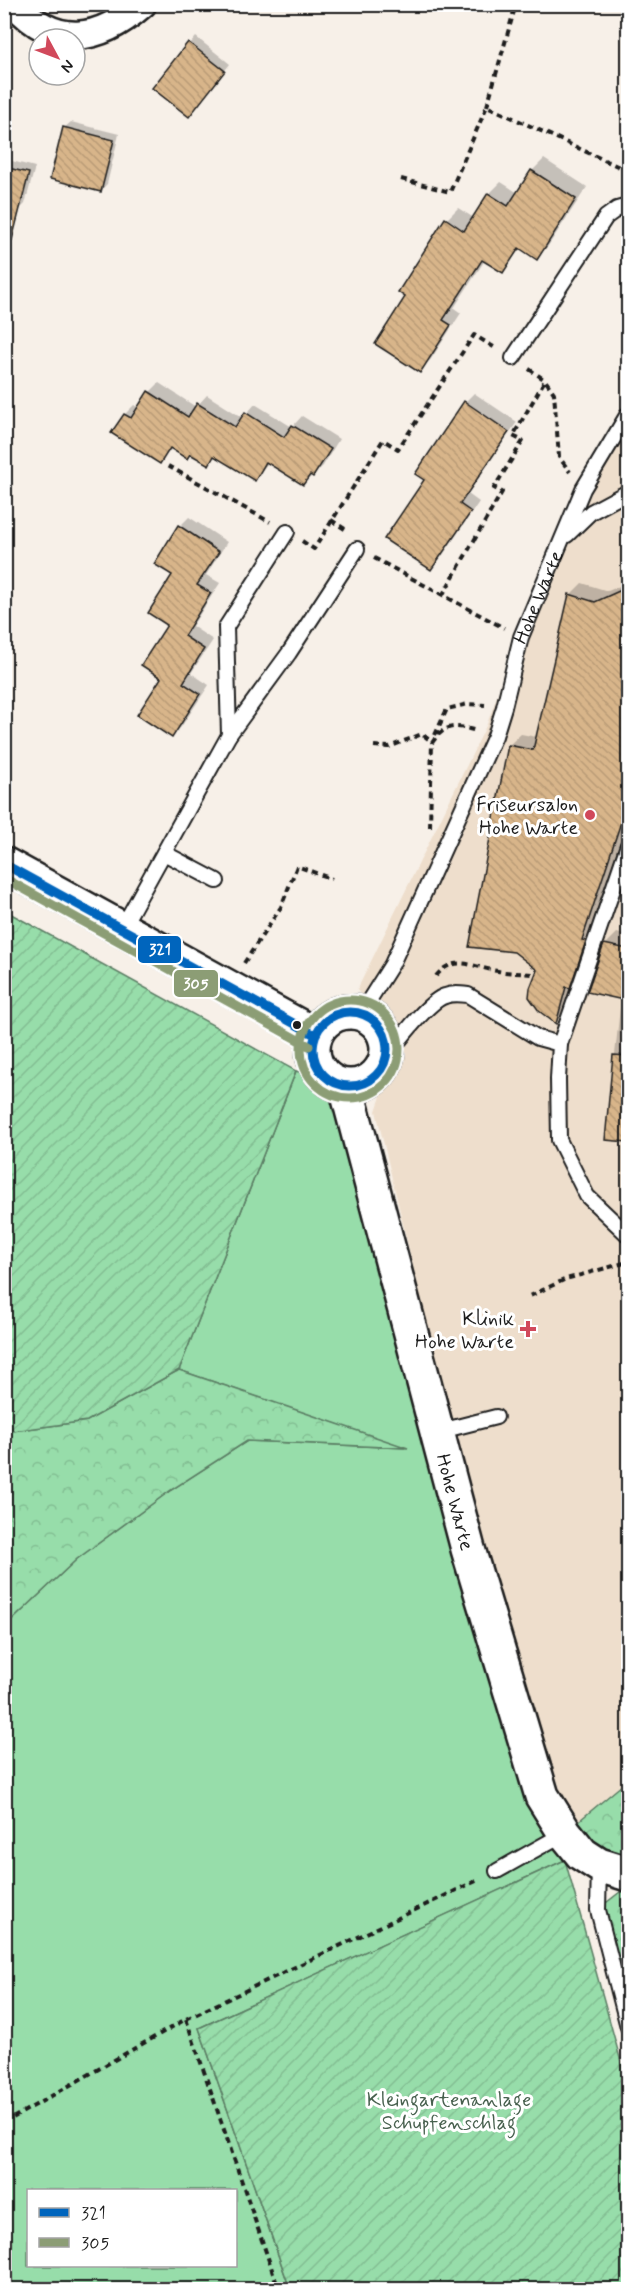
<svg xmlns="http://www.w3.org/2000/svg" width="633" height="2294" font-family="Mynerve,sans-serif">
	<defs>
		<pattern id="forest-crowns" width="20" height="18" patternUnits="userSpaceOnUse" patternTransform="scale(1.5)"><rect width="20" height="18" fill="#97ddaa"/><path d="M2 6a3 3 0 1 1 6 0M12 15a3 3 0 1 1 6 0" fill="none" stroke="#82bd92"/></pattern>
		<pattern id="garden-furrows" width="10" height="10" patternUnits="userSpaceOnUse" patternTransform="scale(1.5)"><rect width="10" height="10" fill="#97ddaa"/><path d="M-1 1l2-2M0 10L10 0M9 11l2-2" fill="none" stroke="#82bd92"/></pattern>
		<pattern id="building-back-hatch" width="6" height="6" patternUnits="userSpaceOnUse" patternTransform="scale(1.5)"><rect width="6" height="6" fill="#d8b58a"/><path d="M-1 5l2 2M0 0l6 6M5-1l2 2" fill="none" stroke="#b99b76"/></pattern>
	</defs>
	<rect width="100%" height="100%" fill="#f7f0e8"/>
	<filter id="ink" filterUnits="userSpaceOnUse"><feTurbulence type="fractalNoise" baseFrequency=".0167" numOctaves="2"/><feDisplacementMap in="SourceGraphic" scale="12" xChannelSelector="R" yChannelSelector="G"/><feConvolveMatrix kernelMatrix="1 2 1 2 8 2 1 2 1" color-interpolation-filters="sRGB"/></filter>
	<g filter="url(#ink)">
		<path fill="#eedecc" d="M628,411v1369l-54,45 -10,-24 -84,-254 -104,-436 24,-70 -43,-51 130,-266 65,-180z"/>
		<path fill="#97ddaa" stroke="#5a7c63" stroke-width="1.5" fill-rule="evenodd" d="M296,1071l42,14 227,748v27l-366,168 91,261 -285,1v-663l72,-68 94,-69 76,-49 158,7 -226,-78zM28,2190h208v76h-208z"/>
		<path fill="url(#forest-crowns)" stroke="#5a7c63" stroke-width="1.5" d="M179,1370l229,78 -161,-7 -76,49 -94,69 -72,68v-195l82,-11z
			M628,1780v76l-25,-2 -29,-29z
			M620,1892h8v112l-26,-98z"/>
		<path fill="url(#garden-furrows)" stroke="#5a7c63" stroke-width="1.5" d="M4,910l292,161 -117,299 -92,51 -82,11z
			M565,1860l63,227v202h-338l-91,-261z"/>
		<path fill="#0003" d="M196,37l34,27 -35,44 -41,-21z
			M71,122l48,12 -12,50 -6,6 -37,-62z
			M4,159l31,8 -10,37 -6,6 -15,-4z
			M544,159l43,28 -39,59 -11,12 -16,-10 -19,23 -17,-11 -31,48 7,5 -30,46 -12,12 -11,-74 39,-78 11,-11 16,10 15,-24 12,-12 17,11 14,-22z
			M159,383l37,24 11,-12 36,23 12,-14 37,23 10,-11 37,23 -16,27 -20,18 -34,-22 -15,17 -38,-23 -8,8 -17,-11 -19,-5 -13,14 -34,-48 9,-9 5,3 11,-16z
			M474,393l43,29 -49,72 11,8 -39,57 -9,9 34,-166z
			M189,517l38,25 -21,33 14,8 -28,43 21,14 -22,33 18,12 -28,42 -9,9 -9,-58 17,-152z
			M628,560v260l-36,108 4,1 -29,82 -12,11 -16,-53 -30,-224 12,-11 16,3 33,-142 12,-12 26,8 14,-6z
			M617,933l11,3v205l-22,-2 15,-141 -16,-53z"/>
		<path fill="url(#building-back-hatch)" stroke="#1c1c1c" stroke-width="1.5" d="M188,42l37,29 -36,46 -37,-29z
			M63,127l51,13 -13,52 -51,-13z
			M4,167l25,6 -17,67 -8,-1z
			M531,170l45,29 -39,61 -18,-12 -16,25 -21,-13 -39,60 8,5 -31,48 -45,-29 30,-47 -7,-5 47,-74 19,13 24,-38 20,13z
			M148,391l40,26 9,-14 38,24 10,-15 39,25 8,-12 39,24 -18,28 -3,-2 -7,10 -37,-23 -11,19 -41,-25 -5,9 -19,-11 -3,5 -17,-11 -10,16 -49,-31 13,-19 7,4z
			M464,401l45,31 -49,72 11,8 -40,58 -47,-31 40,-59 -9,-6z
			M178,525l41,27 -22,33 14,8 -27,43 20,13 -21,34 17,11 -28,44 -35,-23 24,-37 -20,-13 26,-40 -19,-12 24,-38 -18,-11z
			M628,587v235l-6,-3 -40,121 4,1 -16,47 -4,-1 -10,37 -17,-13 -10,-14 1,-9 7,-18 -23,-18 -45,-5 39,-202 25,5 36,-156 26,8z
			M604,944l24,5v52l-41,-9z
			M613,1055l15,1v86l-23,-2z"/>
		<g fill="none" stroke-linecap="round" stroke-linejoin="round">
			<g stroke="#1c1c1c" stroke-width="18">
				<g id="lane">
					<path d="M513,358l93,-141 11,-8 11,-3"/>
					<path d="M567,535l24,-23 37,-20"/>
					<path d="M229,735l60,-82 68,-104"/>
					<path d="M164,853l53,28"/>
					<path d="M121,930l108,-195 -3,-108 61,-95"/>
					<path id="s1" d="M361,1013l31,-49 103,-228 9,-29 17,-70 62,-148 45,-75"/>
					<path d="M560,1044l68,-199"/>
					<path d="M386,1057c12,-15 42,-56 59,-61 7,-3 15,-2 23,-1l70,43 22,6 -2,35 1,61 28,56 41,39"/>
					<path d="M437,1432l59,-15"/>
					<path d="M599,1865l-1,45 30,117"/>
					<path d="M497,1871l68,-38"/>
				</g>
			</g>
			<g stroke="#1c1c1c" stroke-width="32">
				<path id="street" d="M15,4c41,45 84,38 127,0"/>
			</g>
			<g stroke="#1c1c1c" stroke-width="38">
				<g id="secondary">
					<path d="M4,864l311,171"/>
					<circle cx="350" cy="1049" r="37"/>
					<path id="s2" d="M346,1087l122,462 74,247 23,37 17,21 17,11 29,9"/>
				</g>
			</g>
			<path stroke="#1c1c1c" stroke-width="4" stroke-dasharray="6 4.5" stroke-linecap="butt" d="M487,106l29,-102
				M401,179l49,13 37,-86 141,65
				M529,369l16,11 9,13 5,64 11,15
				M168,466l102,56
				M331,520l17,11
				M302,541l12,8 69,-109 15,9 76,-114 23,14
				M374,558l130,70
				M442,596l60,-104 -8,-4 29,-47 -10,-5 32,-56
				M435,735l12,-26 21,-5 17,1
				M374,746l15,1 33,-13 10,8
				M430,827l2,-84c13,-20 24,-18 45,-12
				M244,963l37,-56 16,-41 35,13
				M436,976c19,-23 38,-8 62,-5 11,2 22,2 34,3
				M530,1296l36,-17 62,-17
				M186,2019l93,271
				M4,2123l182,-104 294,-140"/>
			<use href="#lane" stroke="#fff" stroke-width="14"/>
			<use href="#street" stroke="#fff" stroke-width="27"/>
			<use href="#secondary" stroke="#fff" stroke-width="33"/>
			<g stroke="#fff" stroke-width="14">
				<path id="bus-1" d="M4,864l311,171
					M313 1049a37 37 0 1 1 74 0a37 37 0 1 1-74 0Z"/>
			</g>
			<g stroke="#fff" stroke-width="14">
				<path id="bus-2" d="M4,878l305,168
					M301 1049a49 49 0 1 1 98 0a49 49 0 1 1-98 0Z"/>
			</g>
			<use href="#bus-1" stroke="#0065bd" stroke-width="9"/>
			<use href="#bus-2" stroke="#8c9d75" stroke-width="9"/>
		</g>
	</g>
	<g fill="#d1495b" stroke="#fff" stroke-width="2">
		<circle cx="590" cy="815" r="6"/>
		<path d="M525 1320h6v6h6v6h-6v6h-6v-6h-6v-6h6z"/>
	</g>
	<circle fill="#1c1c1c" stroke="#fff" stroke-width="2" cx="297" cy="1025" r="5"/>
	<g text-anchor="middle" stroke-width="6" stroke-linejoin="round" paint-order="stroke">
		<g font-size="20" fill="#1c1c1c" stroke="#fff">
			<text dy="7" stroke="none"><textPath href="#s1" startOffset="454">Hohe Warte</textPath></text>
			<text dy="7" stroke="none"><textPath href="#s2" startOffset="429">Hohe Warte</textPath></text>
		</g>
		<g font-size="20" fill="#1c1c1c" stroke="#fff" text-anchor="end">
			<text x="578" y="811">Friseursalon<tspan x="578" dy="23">Hohe Warte</tspan></text>
			<text x="514" y="1325">Klinik<tspan x="514" dy="23">Hohe Warte</tspan></text>
		</g>
		<g font-size="20" fill="#47604e" stroke="#fff">
			<text x="449" y="2106">Kleingartenanlage<tspan x="449" dy="23">Schupfenschlag</tspan></text>
		</g>
	</g>
	<g stroke="#fff" stroke-width="2">
		<rect x="137" y="935" width="45" height="29" rx="6" fill="#0065bd"/>
		<rect x="173" y="969" width="46" height="29" rx="6" fill="#8c9d75"/>
	</g>
	<g font-size="16" text-anchor="middle" font-weight="bold" fill="#fff">
		<text x="160" y="955">321</text>
		<text x="196" y="989">305</text>
	</g>
	<rect width="633" height="2294" fill="none" stroke="#fff" stroke-width="24"/>
	<rect x="12" y="12" width="609" height="2270" fill="none" stroke="#1c1c1c" stroke-width="2" filter="url(#ink)"/>
	<rect x="27" y="2189" width="210" height="78" fill="#ffffff" stroke="#a4a4a4" stroke-width="1.5"/>
	<rect x="39" y="2208" width="30" height="9" fill="#0065bd" stroke="#a4a4a4" stroke-width="1.5"/>
	<text x="81" y="2219" font-size="18" fill="#1c1c1c">321</text>
	<rect x="39" y="2238" width="30" height="9" fill="#8c9d75" stroke="#a4a4a4" stroke-width="1.5"/>
	<text x="81" y="2249" font-size="18" fill="#1c1c1c">305</text>
	<g transform="translate(57 57) rotate(131)"><circle r="28" fill="#ffffff" stroke="#a4a4a4" stroke-width="1.5"/>
	<path d="M0-4.5L10 22L0 15L-10 22Z" fill="#d1495b"/>
	<text y="-9" font-size="16" font-weight="bold" text-anchor="middle" fill="#1c1c1c">N</text>
	</g>
</svg>
